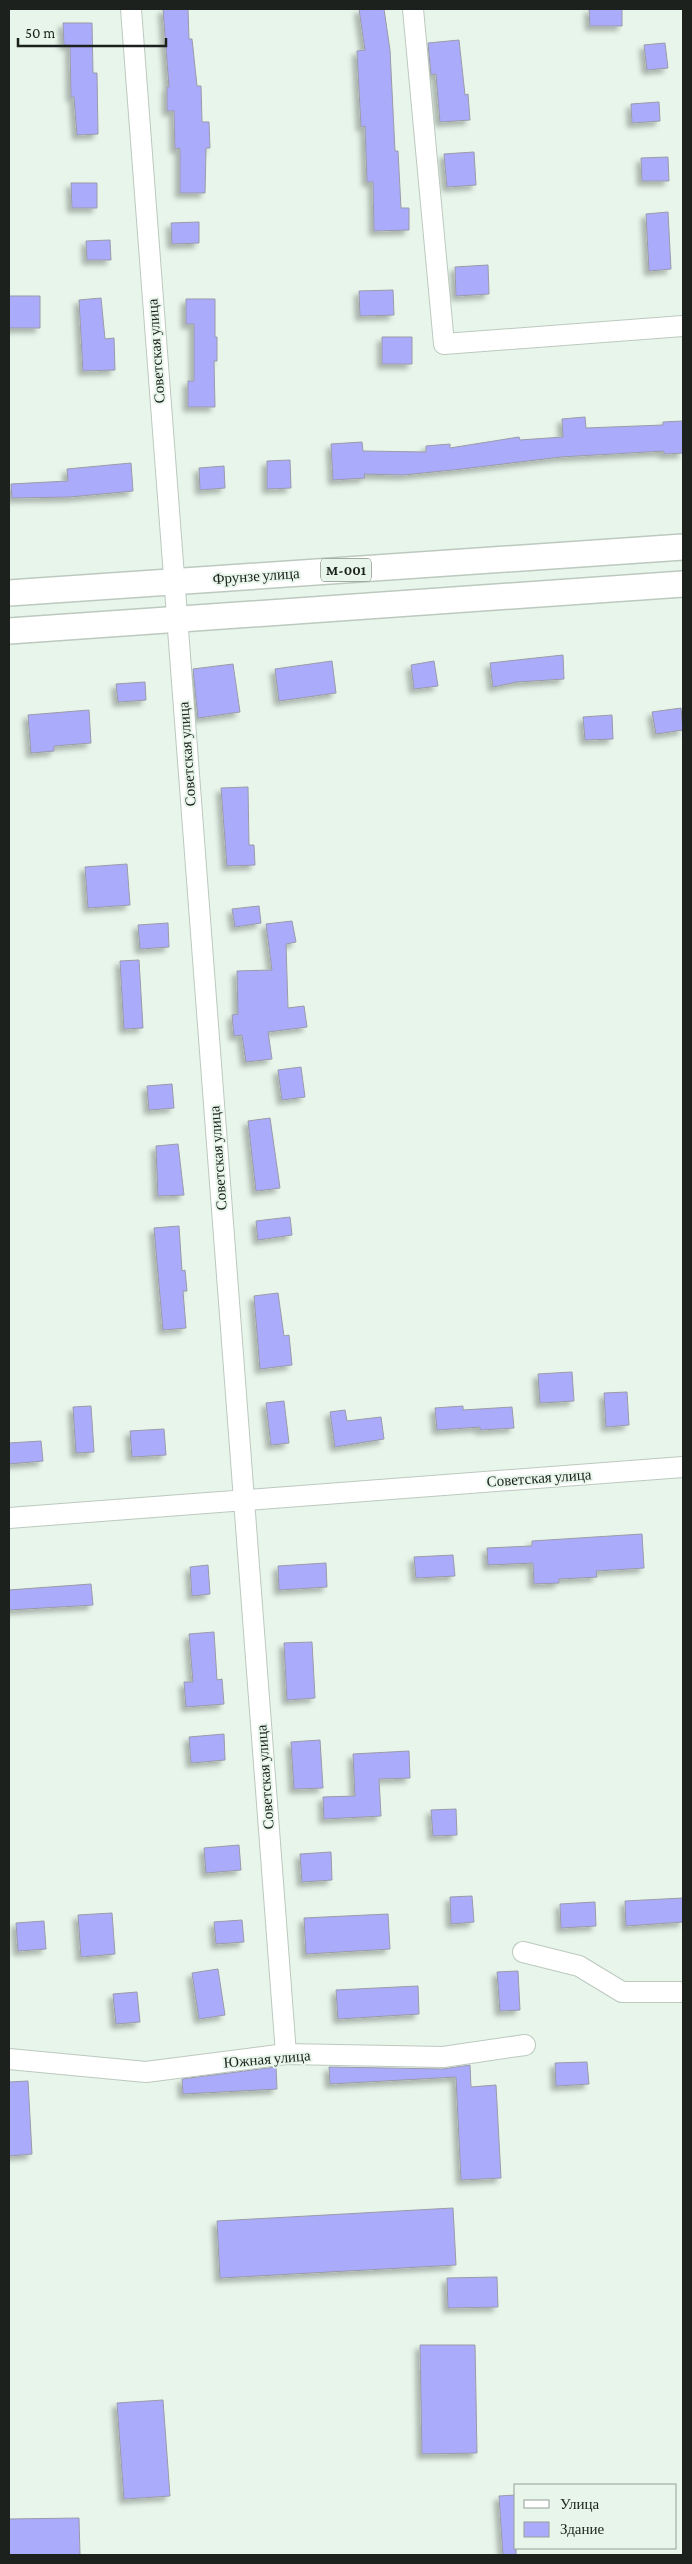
<svg xmlns="http://www.w3.org/2000/svg" width="692" height="2564" font-family="'Crimson Pro',serif">
	<defs>
		<filter id="shadow"><feDropShadow dx="-4.5" dy="4.5" stdDeviation="2.5" flood-color="#0004"/></filter>
	</defs>
	<rect width="100%" height="100%" fill="#e7f5ea"/>
	<path fill="#ababfc" stroke="#9a9ba9" filter="url(#shadow)" d="M163,9h25l1,30h3l5,47h4l1,36h7l1,26h-4l-1,45h-25v-45l-5,1 -1,-38h-7v-24h2z
		M359,9h25l6,41 5,101h3l3,57h8v22l-35,1 -1,-49h-6l-2,-56 -4,1 -4,-76 8,-1z
		M589,9h33v17h-32z
		M63,23h29l1,50h4l1,61 -21,1 -3,-38h-3l-1,-52h-6z
		M459,40l6,55 3,-1 2,26 -30,2 -4,-48 -5,1 -3,-32z
		M665,43l3,25 -21,2 -3,-25z
		M659,102l1,19 -28,2 -1,-19z
		M474,152l2,33 -29,2 -3,-33z
		M668,157l1,24h-27l-1,-23z
		M71,183h26v25h-25z
		M668,212l3,57 -22,2 -3,-57z
		M199,222v21l-27,1 -1,-21z
		M110,240l1,20h-24l-1,-19z
		M488,265l1,29 -33,2 -1,-29z
		M393,290l1,25 -34,1 -1,-25z
		M9,296h31v32h-31z
		M101,298l4,41 9,-1 1,32 -32,1 -4,-71z
		M186,299h29v38h2v24h-3l1,46h-27v-26h6v-57h-8z
		M382,337h30v27h-30z
		M585,417l1,11 77,-3v-3l20,-1v32l-19,1v-3l-104,6 -98,12 -59,6 -39,-1 1,4 -32,2 -2,-36 31,-2 1,9 63,1v-6l24,-2v4l69,-11 1,3 43,-3 -1,-18z
		M290,460l1,28 -24,1v-28z
		M131,463l2,28 -63,6 -58,1 -1,-14 57,-3 -1,-12z
		M224,466l1,22 -25,2 -1,-22z
		M563,655l1,24 -47,3 -24,5 -3,-24z
		M332,661l4,32 -57,8 -4,-32z
		M434,661l4,25 -24,3 -3,-24z
		M233,664l7,48 -42,6 -5,-49z
		M145,682l1,18 -28,2 -2,-18z
		M681,708l2,22 -27,4 -4,-22z
		M89,710l2,33 -37,3v5l-23,2 -3,-38z
		M612,715l1,24 -28,1 -2,-23z
		M248,787l1,58h5l1,20 -28,1 -6,-78z
		M127,864l3,41 -42,3 -3,-41z
		M259,906l2,17 -26,4 -3,-18z
		M292,921l4,21 -10,2 2,64 16,-2 3,21 -39,5 4,27 -26,3 -4,-27 -8,1 -2,-21 6,-1 -1,-43 35,-1 -6,-46z
		M168,923l1,24 -29,2 -2,-24z
		M139,960l4,68 -19,1 -4,-68z
		M301,1067l4,30 -23,3 -4,-30z
		M172,1084l2,24 -25,2 -2,-24z
		M270,1118l10,70 -24,3 -8,-70z
		M178,1144l6,51 -26,1 -2,-50z
		M290,1217l2,18 -34,5 -2,-19z
		M179,1226l3,45 3,-1 2,21h-4l3,37 -23,2 -9,-102z
		M278,1293l6,43 5,-1 3,30 -32,4 -6,-73z
		M572,1372l2,29 -34,2 -2,-29z
		M627,1392l2,33 -23,2 -2,-34z
		M284,1401l5,42 -18,2 -5,-42z
		M91,1406l3,46 -18,1 -3,-46z
		M463,1406v4l49,-3 2,21 -34,2v-3l-43,3 -2,-22z
		M345,1410l2,11 34,-4 3,22 -49,8 -5,-35z
		M164,1429l2,26 -34,2 -2,-26z
		M41,1441l2,20 -34,3v-21z
		M642,1534l2,34 -48,3 1,6 -38,2v4l-25,1 -1,-21 -45,2 -1,-17 45,-2v-5z
		M453,1555l2,21 -39,2 -2,-21z
		M326,1563l1,24 -48,3 -1,-24z
		M208,1565l2,29 -18,2 -2,-29z
		M91,1584l2,21 -84,5v-20z
		M214,1632l3,48 5,-1 2,25 -38,3 -2,-25h9l-4,-48z
		M312,1642l3,56 -28,2 -3,-57z
		M224,1734l1,26 -34,3 -2,-26z
		M320,1740l3,48 -29,1 -3,-47z
		M409,1751l1,27 -31,1 2,37 -57,3 -1,-22 32,-1 -2,-42z
		M456,1809l1,26 -24,1 -2,-26z
		M239,1845l2,25 -35,3 -2,-25z
		M331,1852l1,28 -30,2 -2,-28z
		M472,1896l2,26 -23,2 -1,-27z
		M683,1898v24l-57,4 -1,-25z
		M595,1902l1,24 -35,2 -1,-24z
		M112,1913l3,41 -34,3 -3,-42z
		M388,1914l2,35 -84,5 -2,-36z
		M242,1920l2,22 -28,2 -2,-22z
		M44,1921l2,28 -28,2 -2,-28z
		M218,1969l7,46 -26,4 -7,-46z
		M518,1971l2,39 -20,1 -3,-39z
		M418,1986l1,28 -81,5 -2,-29z
		M137,1992l3,30 -24,2 -3,-30z
		M587,2062l2,22 -33,2 -1,-23z
		M470,2065l1,22 25,-2 5,93 -40,2 -5,-103 -126,7 -1,-17 114,2z
		M276,2067l1,22 -94,5 -1,-15z
		M28,2081l4,73 -23,2v-74z
		M453,2208l3,57 -236,13 -3,-57z
		M497,2277l1,30 -50,1 -1,-30z
		M420,2345h55l2,108 -55,1z
		M163,2400l7,96 -46,3 -7,-96z
		M516,2495v60h-13l-4,-59z
		M79,2518l1,37h-71v-36z"/>
	<g fill="none" stroke-linecap="round" stroke-linejoin="round">
		<g stroke="#bcc9bf" stroke-width="22">
			<path id="minor" d="M131,9l155,2045
				M413,9l31,335 239,-18
				M9,1518l674,-51
				M523,1952l56,14 43,26h61
				M9,2059l137,13 140,-18 157,3 82,-12"/>
		</g>
		<g stroke="#bcc9bf" stroke-width="28">
			<path id="major" d="M9,593l674,-46
				M9,631l674,-47"/>
		</g>
		<use href="#minor" stroke="#fff" stroke-width="20"/>
		<use href="#major" stroke="#fff" stroke-width="25"/>
	</g>
	<g text-anchor="middle" stroke-width="4" stroke-linejoin="round" paint-order="stroke">
		<rect fill="#e7f5ea" stroke="#59615a" stroke-width="1" x="321" y="558.5" width="50" height="23" rx="4"/>
		<g font-size="14" font-weight="bold" fill="#1c211d">
			<text x="346" y="575">M-001</text>
		</g>
		<g font-size="15" fill="#1c211d" stroke="#e7f5ea">
			<text transform="translate(156 351) rotate(-94)" y="5">Советская улица</text>
			<text transform="translate(256 576) rotate(-4)" y="5">Фрунзе улица</text>
			<text transform="translate(187 754) rotate(-94)" y="5">Советская улица</text>
			<text transform="translate(218 1158) rotate(-94)" y="5">Советская улица</text>
			<text transform="translate(539 1478) rotate(-4)" y="5">Советская улица</text>
			<text transform="translate(265 1777) rotate(-94)" y="5">Советская улица</text>
			<text transform="translate(267 2059) rotate(-5)" y="5">Южная улица</text>
		</g>
	</g>
	<rect width="692" height="2564" fill="none" stroke="#1c211d" stroke-width="20"/>
	<rect x="514" y="2484" width="162" height="65" fill="#e7f5ea" stroke="#96a098"/>
	<rect x="524" y="2500" width="25" height="8" fill="#ffffff" stroke="#96a098"/>
	<text x="560" y="2509" font-size="15" fill="#1c211d">Улица</text>
	<rect x="524" y="2522" width="25" height="15" fill="#ababfc" stroke="#96a098"/>
	<text x="560" y="2534" font-size="15" fill="#1c211d">Здание</text>
	<path d="M18 38v8h148v-8" fill="none" stroke="#1c211d" stroke-width="2.5"/>
	<text x="25" y="38" font-size="15" fill="#1c211d" stroke="#e7f5ea" stroke-width="4" paint-order="stroke">50 m</text>
</svg>
